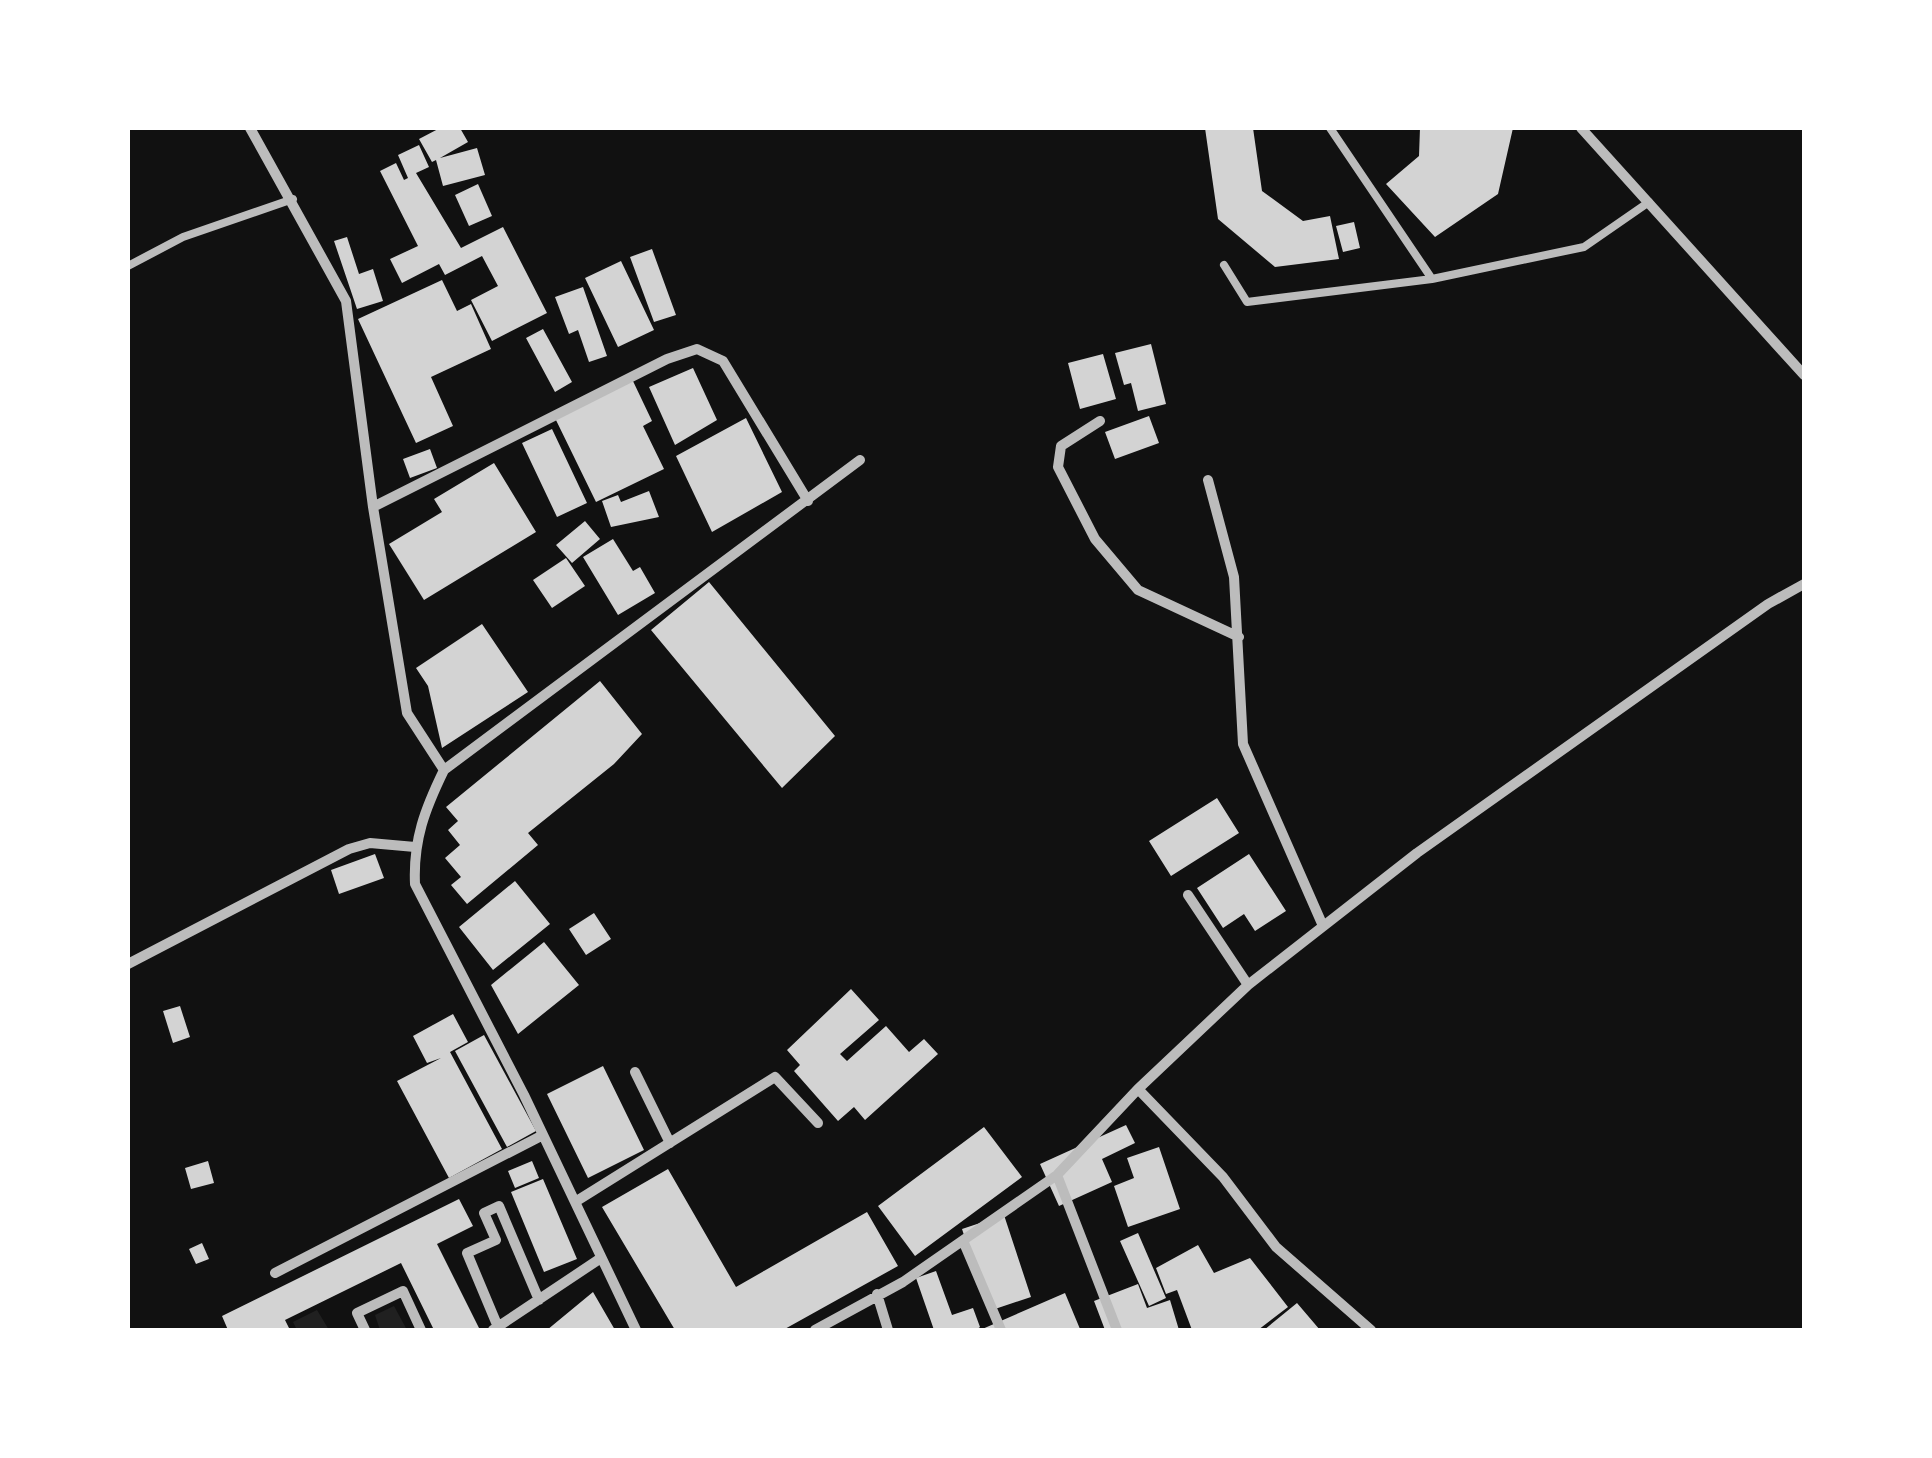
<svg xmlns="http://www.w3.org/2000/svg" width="1932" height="1458" font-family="'PT Sans',sans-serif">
	<rect width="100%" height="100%" fill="#111"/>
	<path fill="#202020" d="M394,1306l13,24h-27l-5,-15z
		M317,1310l12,20h-32l-4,-8z"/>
	<path fill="#d3d3d3" d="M440,128h20l8,14 -28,16 37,-10 8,27 -42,11 -7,-26 -4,2 -13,-23z
		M1205,128h48l9,63 41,30 27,-5 9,43 -64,8 -57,-48z
		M1420,128h93l-15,66 -63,43 -49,-53 33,-28z
		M419,145l10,22 -13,6 45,75 42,-21 44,86 -55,28 -21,-41 27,-14 -16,-30 -37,19 -6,-11 -37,19 -12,-24 28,-13 -38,-75 16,-8 8,17 4,-2 -10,-23z
		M478,184l14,32 -23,10 -14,-31z
		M1354,222l6,26 -17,4 -7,-26z
		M347,237l12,37 14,-5 10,32 -26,8 -23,-68z
		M652,249l24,66 -22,7 -24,-65z
		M621,261l33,69 -36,17 -33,-69z
		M442,280l15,31 14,-7 20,45 -60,28 22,49 -37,17 -58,-124z
		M583,287l24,69 -18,6 -11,-32 -9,4 -14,-37z
		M543,329l29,53 -17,10 -29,-54z
		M1151,344l15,60 -28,7 -7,-28 -7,2 -9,-32z
		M1103,354l13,45 -36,10 -12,-46z
		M693,368l24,52 -42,25 -26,-58z
		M632,379l20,42 -9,5 21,43 -68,33 -42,-86z
		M1149,416l10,27 -44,16 -10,-27z
		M746,418l36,74 -70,40 -36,-76z
		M552,429l35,74 -30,14 -35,-74z
		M430,449l7,19 -27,10 -7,-19z
		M494,463l42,69 -112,68 -35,-56 53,-32 -8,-13z
		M649,491l10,26 -48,10 -9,-26 16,-6 3,7z
		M585,521l15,18 -28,24 -16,-18z
		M613,539l20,32 7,-4 15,26 -37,22 -35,-58z
		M566,558l19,28 -33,22 -19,-28z
		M709,582l126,154 -53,52 -131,-158z
		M482,624l46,68 -86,56 -14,-62 -12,-18z
		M600,681l42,53 -28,30 -86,69 10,12 -71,59 -16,-19 10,-8 -16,-19 15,-13 -12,-15 10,-9 -12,-14z
		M1217,798l22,35 -68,43 -22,-35z
		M375,854l9,24 -45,16 -8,-24z
		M1249,854l37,57 -31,20 -11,-17 -21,14 -26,-40z
		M515,881l35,43 -57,46 -34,-43z
		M594,913l17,26 -25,16 -17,-26z
		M544,942l35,43 -61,49 -27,-49z
		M851,989l28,31 -39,34 7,7 39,-35 23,26 15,-13 14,15 -73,66 -11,-13 -16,14 -44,-50 6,-6 -13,-15z
		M180,1006l10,31 -17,6 -10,-32z
		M453,1014l15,28 -18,10 52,97 -53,29 -52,-97 44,-23 -14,5 -14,-27z
		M484,1035l52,96 -29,16 -52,-96z
		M603,1066l41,84 -56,28 -41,-84z
		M1126,1125l9,18 -33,16 10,23 -53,24 -19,-42z
		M984,1127l38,50 -107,79 -37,-50z
		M1159,1147l21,62 -52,18 -14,-41 20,-8 -7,-20z
		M208,1161l6,22 -23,6 -6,-21z
		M532,1161l7,17 -24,10 -7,-17z
		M668,1169l68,118 131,-75 31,54 -115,64h-108l-73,-123z
		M543,1179l34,80 -33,13 -33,-80z
		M459,1199l14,27 -36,18 43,86h-46l-33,-67 -116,57 5,10h-62l-6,-14z
		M1004,1215l27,82 -42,14 -27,-82z
		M1138,1233l28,65 -17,8 -29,-65z
		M202,1243l7,16 -13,5 -7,-15z
		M1198,1245l16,28 36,-15 38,49 -30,23h-66l-15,-40 -11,4 -10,-26z
		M936,1271l16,44 21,-7 7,19 -4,3h-42l-18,-52z
		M1138,1284l9,24 23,-8 9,30h-74l-11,-29z
		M593,1292l22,38h-68z
		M1065,1293l15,36 -100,1z
		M1297,1303l23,27h-56z"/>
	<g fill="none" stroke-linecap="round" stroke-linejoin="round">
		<path stroke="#bcbcbc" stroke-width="8" d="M1330,128l102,151 152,-32 65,-45
			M1224,265l23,37 185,-23
			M128,266l55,-29 110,-38"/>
		<path stroke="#bcbcbc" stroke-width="10" d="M250,128l96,173 27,206 34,206 37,57c-19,39 -31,70 -29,114l109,211 112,235
			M1581,128l223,247
			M1100,421l-39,25 -3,21 37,72 43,51 101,47
			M1208,480l26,97 9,167 80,182
			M373,507l294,-148 30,-10 26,12 85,140
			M444,770l416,-310
			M1188,895l60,90
			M128,964l221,-115 21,-6 45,4
			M635,1072l35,71
			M1138,1089l85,88 53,70 95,83
			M1057,1175l60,155
			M575,1202l200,-125 43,46
			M964,1243l37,87
			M275,1273l268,-138
			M877,1294l11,36
			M498,1327l-31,-74 29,-13 -12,-27 15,-7 40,94
			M365,1330l-8,-17 46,-22 18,39
			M493,1330l108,-72
			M815,1330l88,-48 154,-107 81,-86 110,-104 169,-132 351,-249 36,-20"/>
	</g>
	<rect width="1932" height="1458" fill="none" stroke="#ffffff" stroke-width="260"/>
</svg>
